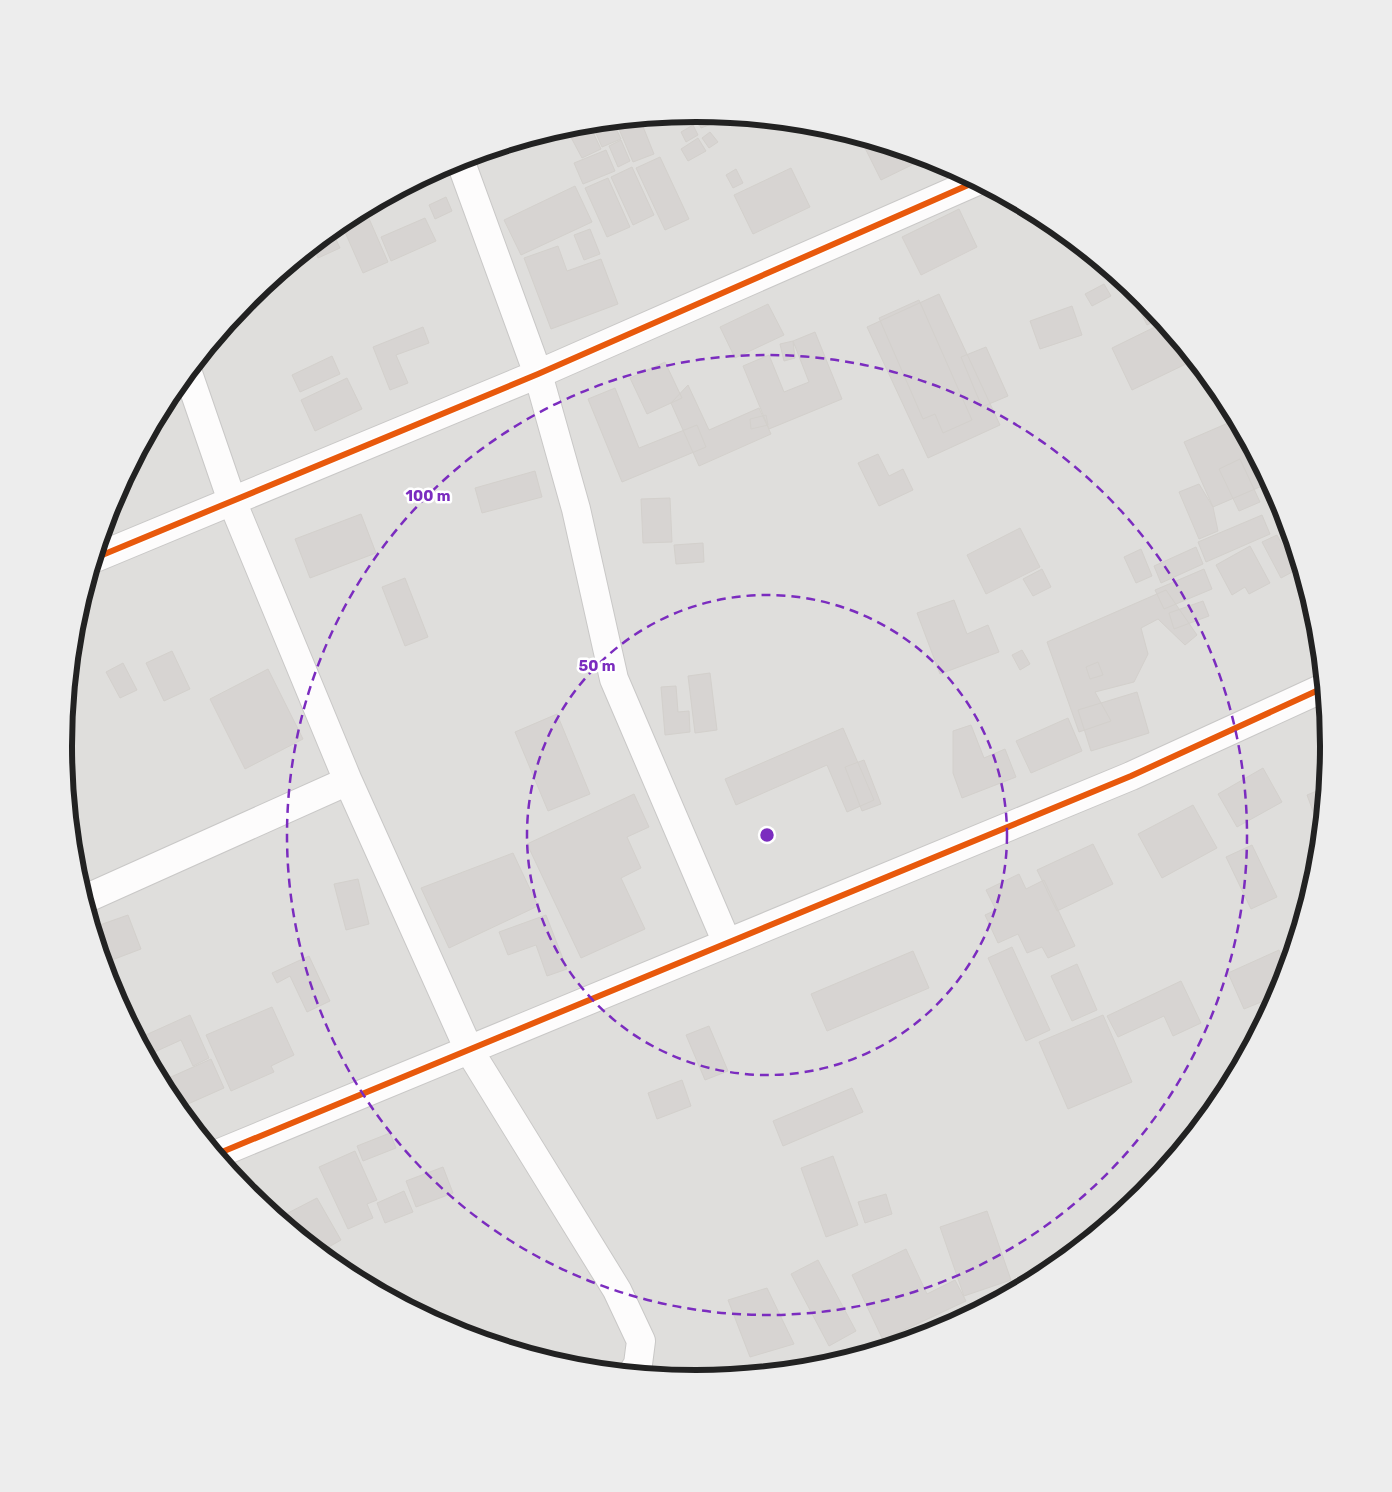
<svg xmlns="http://www.w3.org/2000/svg" width="1392" height="1492" font-family="Rubik,sans-serif">
	<rect width="100%" height="100%" fill="#f0eeeb"/>
	<path fill="#dfdedc" d="M66 746a630 630 0 1 1 1260 0a630 630 0 1 1-1260 0Z"/>
	<path fill="#d7d4d2" stroke="#d3d0cc" d="M695,114h1l33,3 -28,11z
		M640,119l14,35 -21,8 -17,-40z
		M613,122l8,17 -19,8 -10,-23z
		M589,124l12,25 -19,9 -16,-30z
		M693,125l5,10 -12,7 -5,-10z
		M710,132l8,10 -9,6 -7,-10z
		M698,138l8,13 -18,10 -7,-12z
		M863,139l63,19 -45,22 -20,-40z
		M621,140l9,21 -12,6 -9,-21z
		M606,150l9,21 -32,13 -9,-21z
		M660,157l29,62 -24,11 -29,-62z
		M632,167l22,48 -21,10 -22,-48z
		M791,168l19,39 -57,27 -19,-39z
		M736,169l7,14 -10,5 -7,-13z
		M608,178l22,49 -23,10 -22,-49z
		M575,186l17,36 -71,33 -17,-35z
		M394,194l3,7 -30,13 21,48 -25,11 -22,-50z
		M446,197l6,14 -17,8 -6,-14z
		M959,209l18,38 -56,28 -19,-38z
		M425,218l11,23 -45,20 -10,-24z
		M590,229l10,25 -16,6 -10,-25z
		M332,231l8,17 -22,10 -5,-12z
		M558,246l9,25 34,-12 17,45 -67,25 -27,-71z
		M1104,284l7,12 -19,10 -7,-12z
		M1128,286l15,13 16,20 -12,6z
		M939,294l61,131 -72,33 -61,-131z
		M919,300l53,120 -29,13 -8,-19 -12,5 -44,-101z
		M768,304l16,31 -49,23 -15,-31z
		M1072,306l10,29 -42,14 -10,-28z
		M1163,323l13,16 12,24 -56,27 -20,-42z
		M423,327l6,16 -33,12 12,28 -18,7 -17,-43z
		M815,332l27,67 -73,30 -26,-63 26,-11 15,37 25,-10 -16,-41z
		M793,341l2,17 -11,3 -4,-17z
		M986,347l22,49 -26,11 -21,-50z
		M332,356l8,18 -40,18 -8,-17z
		M665,362l17,36 -35,16 -17,-36z
		M347,378l15,31 -47,22 -14,-31z
		M688,385l21,45 50,-22 12,26 -72,32 -28,-63z
		M615,388l24,60 58,-23 9,22 -84,35 -34,-83z
		M766,415l2,10 -17,4 -1,-10z
		M1235,420l34,63 -56,24 -29,-65z
		M878,454l11,22 14,-7 10,21 -34,16 -21,-43z
		M1240,459l20,43 -21,9 -20,-42z
		M535,471l7,26 -60,16 -7,-25z
		M1199,484l14,23 5,24 -19,8 -20,-47z
		M670,498l2,44 -29,1 -2,-44z
		M361,514l15,39 -66,25 -15,-39z
		M1262,515l8,19 -64,28 -8,-20z
		M1020,528l20,39 -54,27 -19,-39z
		M1277,535l19,35 -15,8 -19,-36z
		M703,543l1,19 -28,2 -2,-19z
		M1250,546l20,37 -21,11 -4,-7 -13,8 -16,-30z
		M1196,547l7,17 -42,19 -7,-17z
		M1141,549l11,27 -16,7 -12,-26z
		M1042,569l9,18 -18,9 -10,-17z
		M1204,569l8,20 -48,20 -9,-19z
		M405,578l23,59 -23,9 -23,-59z
		M1166,590l31,45 -12,10 -27,-26 -17,9 7,26 -14,28 -39,10 16,29 -32,11 -32,-90z
		M954,600l13,34 21,-9 11,27 -59,22 -23,-61z
		M1203,601l6,15 -35,13 -5,-16z
		M1022,650l8,14 -10,6 -8,-15z
		M172,651l18,38 -26,12 -18,-38z
		M1098,662l5,13 -13,4 -4,-12z
		M123,663l14,27 -17,8 -14,-26z
		M268,669l35,70 -58,30 -35,-70z
		M710,673l7,57 -22,3 -7,-57z
		M676,686l2,26 11,-1 1,21 -25,3 -4,-48z
		M1137,692l12,41 -58,18 -13,-41z
		M557,714l33,80 -42,17 -33,-79z
		M1068,718l14,33 -51,22 -15,-32z
		M971,725l13,33 21,-9 11,28 -54,21 -9,-25v-42z
		M843,728l31,72 -27,12 -20,-47 -91,40 -11,-26z
		M864,760l17,44 -19,7 -17,-44z
		M1263,768l19,34 -45,25 -19,-33z
		M1324,788l-4,42 -13,-35z
		M634,794l15,33 -22,10 14,31 -20,10 24,51 -64,29 -54,-114z
		M1193,805l24,43 -55,30 -24,-44z
		M1093,844l20,40 -56,27 -20,-41z
		M1252,845l25,52 -26,12 -25,-52z
		M513,853l25,53 -89,42 -28,-60z
		M1019,874l7,15 18,-9 31,66 -27,12 -6,-11 -15,6 -9,-19 -20,9 -13,-28 11,-5 -10,-20z
		M358,879l11,45 -23,6 -12,-46z
		M128,915l13,34 -37,14 -10,-36z
		M546,915l21,54 -20,7 -11,-31 -28,10 -9,-23z
		M1012,947l38,83 -24,11 -38,-83z
		M1279,950l7,17 -10,29 -32,13 -16,-36z
		M913,951l16,37 -102,43 -16,-37z
		M309,956l21,45 -23,11 -17,-36 -13,7 -5,-10z
		M1077,964l20,46 -25,11 -21,-45z
		M1181,981l20,42 -28,13 -9,-20 -46,21 -11,-21z
		M272,1007l22,48 -23,11 3,6 -43,19 -25,-56z
		M190,1015l19,43 -16,8 -12,-26 -33,15 -9,-17z
		M1103,1015l29,67 -64,27 -29,-67z
		M709,1026l19,45 -23,9 -19,-45z
		M211,1059l13,29 -45,20 -17,-27z
		M682,1080l9,26 -34,13 -9,-26z
		M852,1088l11,24 -80,34 -10,-25z
		M390,1133l6,15 -33,13 -6,-15z
		M355,1151l22,49 -10,4 6,14 -25,11 -29,-62z
		M833,1156l25,69 -32,12 -25,-69z
		M443,1167l10,26 -37,14 -10,-26z
		M404,1191l9,21 -28,11 -8,-20z
		M886,1194l6,20 -27,9 -7,-21z
		M317,1198l24,42 -21,12 -24,-20 -10,-18z
		M987,1211l24,69 -47,16 -24,-69z
		M906,1249l21,45 28,-14 11,21 -83,39 -31,-65z
		M818,1260l38,71 -27,15 -38,-72z
		M767,1288l27,56 -44,13 -22,-57z"/>
	<g fill="none" stroke-linecap="round" stroke-linejoin="round">
		<g stroke="#c9c8c7" stroke-width="30">
			<path id="minor" d="M460,160l78,214 38,135 38,170 113,264
				M95,558l443,-184 437,-192
				M348,781l121,269 148,240 24,51 -3,23 -5,8
				M85,899l263,-118 -116,-280 -44,-128
				M217,1154l914,-378 192,-88"/>
		</g>
		<use href="#minor" stroke="#fdfcfc" stroke-width="28"/>
		<g stroke="#fff" stroke-width="9">
			<path id="cycleway" d="M95,558l443,-184 437,-192
				M217,1154l914,-378 192,-88"/>
		</g>
		<use href="#cycleway" stroke="#e8590c" stroke-width="6"/>
	</g>
	<g fill="none" stroke="#7b2cbf" stroke-width="2.5" stroke-dasharray="9 6">
		<circle cx="767" cy="835" r="240"/>
		<circle cx="767" cy="835" r="480"/>
	</g>
	<path d="M0 0H1392V1492H0ZM72 746a624 624 0 1 1 1248 0a624 624 0 1 1-1248 0Z" fill="#ededed" fill-rule="evenodd"/>
	<path fill="none" stroke="#222" stroke-width="6" d="M72 746a624 624 0 1 1 1248 0a624 624 0 1 1-1248 0Z"/>
	<circle cx="767" cy="835" r="8" fill="#7b2cbf" stroke="#fff" stroke-width="2.5"/>
	<g font-size="15" text-anchor="middle" font-weight="bold" fill="#7b2cbf" stroke="#fff" stroke-width="5" stroke-linejoin="round" paint-order="stroke">
		<text x="428" y="501">100 m</text>
		<text x="597" y="671">50 m</text>
	</g>
</svg>
